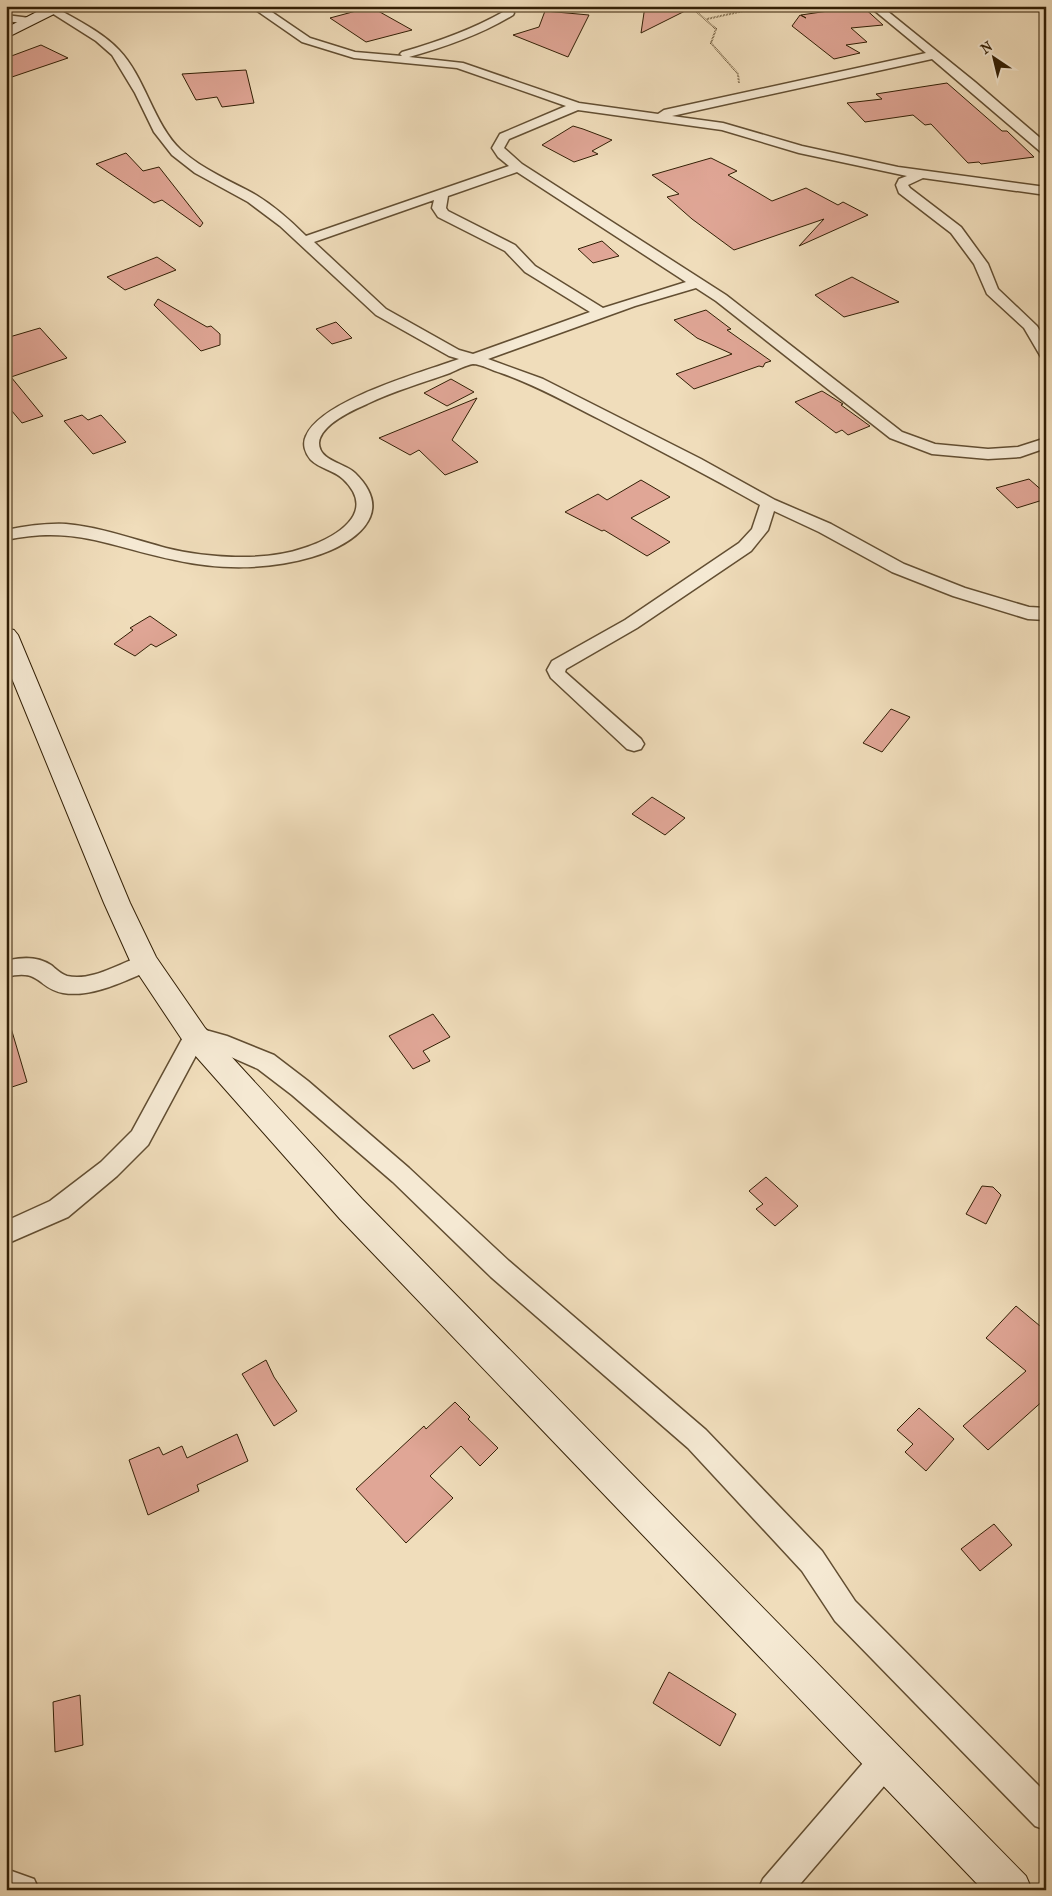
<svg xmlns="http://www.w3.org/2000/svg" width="1052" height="1896" font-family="'IM FELL French Canon',serif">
	<rect width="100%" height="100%" fill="#f0ddbb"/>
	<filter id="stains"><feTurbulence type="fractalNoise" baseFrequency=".004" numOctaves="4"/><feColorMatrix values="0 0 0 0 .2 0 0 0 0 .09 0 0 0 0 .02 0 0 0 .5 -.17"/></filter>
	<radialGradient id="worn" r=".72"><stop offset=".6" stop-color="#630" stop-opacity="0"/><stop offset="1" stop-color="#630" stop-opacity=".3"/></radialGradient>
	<path fill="#e0a696" stroke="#321f05" d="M645,6h50l-54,27z
		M862,6l21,19 -32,3 16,14 -21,3 14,8 -26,6 -42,-33 8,-11 6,3 -5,-3z
		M371,7l41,23 -46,12 -36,-24z
		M545,11l44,4 -21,42 -55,-22 26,-8z
		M41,45l27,13 -62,21v-21z
		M246,70l8,33 -32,4 -5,-10 -21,3 -14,-26z
		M947,83l55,48h5l27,26 -53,7 -2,-2 -11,1 -37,-39 -6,1 -12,-10 -48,7 -18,-19 35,-4 -6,-5z
		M573,126l10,3 29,11 -20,11 6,3 -24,8 -32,-17z
		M126,153l17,18 16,-4 44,56 -3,4 -38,-27 -8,3 -58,-39z
		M711,158l26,13 -9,4 44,26 34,-13 32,17 5,-3 25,13 -69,31 25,-27 -90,31 -42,-31 -25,-22 12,-3 -27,-19z
		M602,241l17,15 -26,7 -15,-14z
		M157,257l19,13 -51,20 -18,-13z
		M852,277l47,25 -55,15 -29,-22z
		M158,299l49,28 4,-1 9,8v11l-19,6 -47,-46z
		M706,310l25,19 -4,1 44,31 -6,2 -2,4 -4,-1 -65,23 -18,-15 56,-20 -35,-16 -23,-18z
		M336,322l16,16 -20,6 -16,-15z
		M40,328l27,30 -56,19 32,39 -21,7 -16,-19v-66z
		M451,379l23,13 -27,14 -23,-13z
		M822,391l21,13 -2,1 29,21 -22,9 -6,-5 -6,3 -41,-31z
		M477,398l-25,42 26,22 -33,13 -26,-25 -9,5 -31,-17z
		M82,415l6,5 13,-5 25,27 -33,12 -29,-33z
		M1029,479l17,15v5l-29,9 -21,-20z
		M641,480l29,17 -39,21 39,24 -23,14 -43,-26 -2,1 -37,-19 33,-18 9,6z
		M150,616l27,19 -21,12 -5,-3 -16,12 -21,-12 19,-14 -3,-2z
		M891,709l19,8 -28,35 -19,-9z
		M652,797l33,21 -20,17 -33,-21z
		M433,1014l17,23 -27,14 7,10 -17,8 -24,-33z
		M11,1028l16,54 -21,7v-60z
		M766,1177l32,29 -23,20 -19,-17 7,-5 -14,-13z
		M982,1186l11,1 8,8 -15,29 -20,-10z
		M1016,1306l30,25v67l-58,52 -25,-24 63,-55 -40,-33z
		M266,1360l8,17 23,34 -23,15 -32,-52z
		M455,1402l15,15 -2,2 30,29 -18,18 -19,-20 -31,30 23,22 -47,45 -50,-54 68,-63 2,3z
		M919,1408l35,31 -28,32 -21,-19 8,-8 -16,-14z
		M237,1434l11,27 -51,24 2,6 -51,24 -19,-55 30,-13 4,8 19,-9 5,12z
		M994,1524l18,21 -32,26 -19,-22z
		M669,1672l67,42 -16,32 -67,-43z
		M80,1695l3,50 -28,7 -2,-50z"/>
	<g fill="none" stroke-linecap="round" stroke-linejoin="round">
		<g stroke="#624e32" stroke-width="3">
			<path id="street" d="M250,6h13l47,32 45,14 47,4 -2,-2 2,-2c35,-10 69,-22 101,-40l-4,-6h11l4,7 -1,2c-33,20 -68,32 -104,42l54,6 116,40 79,11 6,-4 262,-57 -57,-47h12l94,76 71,61v11l-4,-1 -110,-94 -260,57 51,7 79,23 96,21 148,20v8l-123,-17 -15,7 2,3 51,39 27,37 10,25 39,37 9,15v17l-5,-1 -17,-29 -37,-34 -13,-30 -23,-31 -52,-40 -3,-8 3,-6 8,-3 -108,-23 -77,-23 -144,-20 -69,29 -5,9 18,16 204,131 176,137 33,12 53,5 30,-2 28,-9v10l-26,9 -32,2 -56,-5 -42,-16 -174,-137 -20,-13 -61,18 -147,53 55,20 158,80 74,41 56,24 73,40 61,24 64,19 17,1v12l-18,-1 -75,-23 -61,-24 -73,-40 -45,-21 -6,19 -17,21 -114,77 -71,41 -1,3 76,67 3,5 -3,5 -7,2 -7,-2 -76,-71 -4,-8 5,-9 73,-41 114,-77 13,-14 8,-24c-53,-30 -107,-58 -161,-86 -32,-16 -63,-34 -98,-46 -8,-2 -20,-9 -28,-9 -7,1 -16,6 -23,9 -28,10 -56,18 -83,31 -14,6 -47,21 -48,39 0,18 26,20 36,30 43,42 -3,72 -43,84 -44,13 -93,13 -137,3 -65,-13 -100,-35 -169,-20v-10c20,-4 40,-7 60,-6 34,3 67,15 100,24 40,10 99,14 138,0 31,-10 75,-35 39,-69 -9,-9 -23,-10 -32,-19 -6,-7 -9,-16 -5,-24 15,-36 117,-64 153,-77l-10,-3 -73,-41 -96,-89 -32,-24 -53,-29 -23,-18 -18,-23 -19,-39 -23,-38 -16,-14 -49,-31 1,-2h8c21,12 46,24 63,42 26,27 35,75 62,100 22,20 50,31 75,45 18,11 35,26 50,41l203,-70 -11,-9 -6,-9 8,-14 66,-28 -109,-38 -103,-10 -52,-16zM517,172l169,110 -83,26 -68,-42 -20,-21 -67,-34 -2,-3 2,-12zM434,200l-2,8 6,9 67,34 20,21 65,40 -117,42 -14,-4 -73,-41 -72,-67z
				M6,15l24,3 6,3 -6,3 -24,-3z
				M145,955l8,2 3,6 -3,6c-27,11 -60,29 -90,24 -26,-5 -22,-25 -57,-16v-17h4c13,-3 29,-3 41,5 5,4 10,9 16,11 26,6 54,-14 78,-21z
				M195,1027l32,9 47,19 34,26 101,87 100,93 197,169 116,121 33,50 191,192v37l-11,-4 -200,-205 -33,-50 -114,-123 -197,-171 -98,-95 -101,-87 -34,-26 -43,-19 -14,-4 -53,99 -31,31 -49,41 -62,27v-23l44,-20 51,-39 31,-31 55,-101z
				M886,1745l11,4 4,11 -4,11 -102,119h-37l5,-11 112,-130z
				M6,1869l28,10 5,11h-33z"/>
		</g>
		<g stroke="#321f05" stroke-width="2">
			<path id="secondary" d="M48,6h18l-2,3 -58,29v-10z
				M6,628l8,2 4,5 112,268 26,54 49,71 157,171 664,677 6,14h-49l-643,-671 -155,-175 -54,-81 -27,-60 -98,-239z"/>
		</g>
		<path stroke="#321f05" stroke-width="2" stroke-dasharray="0.5 1" stroke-linecap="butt" d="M690,6l26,23 -5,14 27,31 1,9
			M707,19l59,-13"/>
		<use href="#street" fill="#f5e9d3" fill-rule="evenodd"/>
		<use href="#secondary" fill="#f5e9d3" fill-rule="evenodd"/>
	</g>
	<rect width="1052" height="1896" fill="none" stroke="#f0ddbb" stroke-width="25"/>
	<rect x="8" y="8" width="1037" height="1881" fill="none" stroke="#321f05" stroke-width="2.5"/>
	<rect x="12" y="12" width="1027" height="1871" fill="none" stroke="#321f05"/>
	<g transform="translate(994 58) rotate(325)" stroke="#f5e9d3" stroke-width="4" paint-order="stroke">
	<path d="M0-4L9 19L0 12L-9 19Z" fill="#321f05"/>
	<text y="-8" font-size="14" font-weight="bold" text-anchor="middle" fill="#321f05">N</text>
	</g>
	<rect width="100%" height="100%" filter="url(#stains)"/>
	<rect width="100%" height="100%" fill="url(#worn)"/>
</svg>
